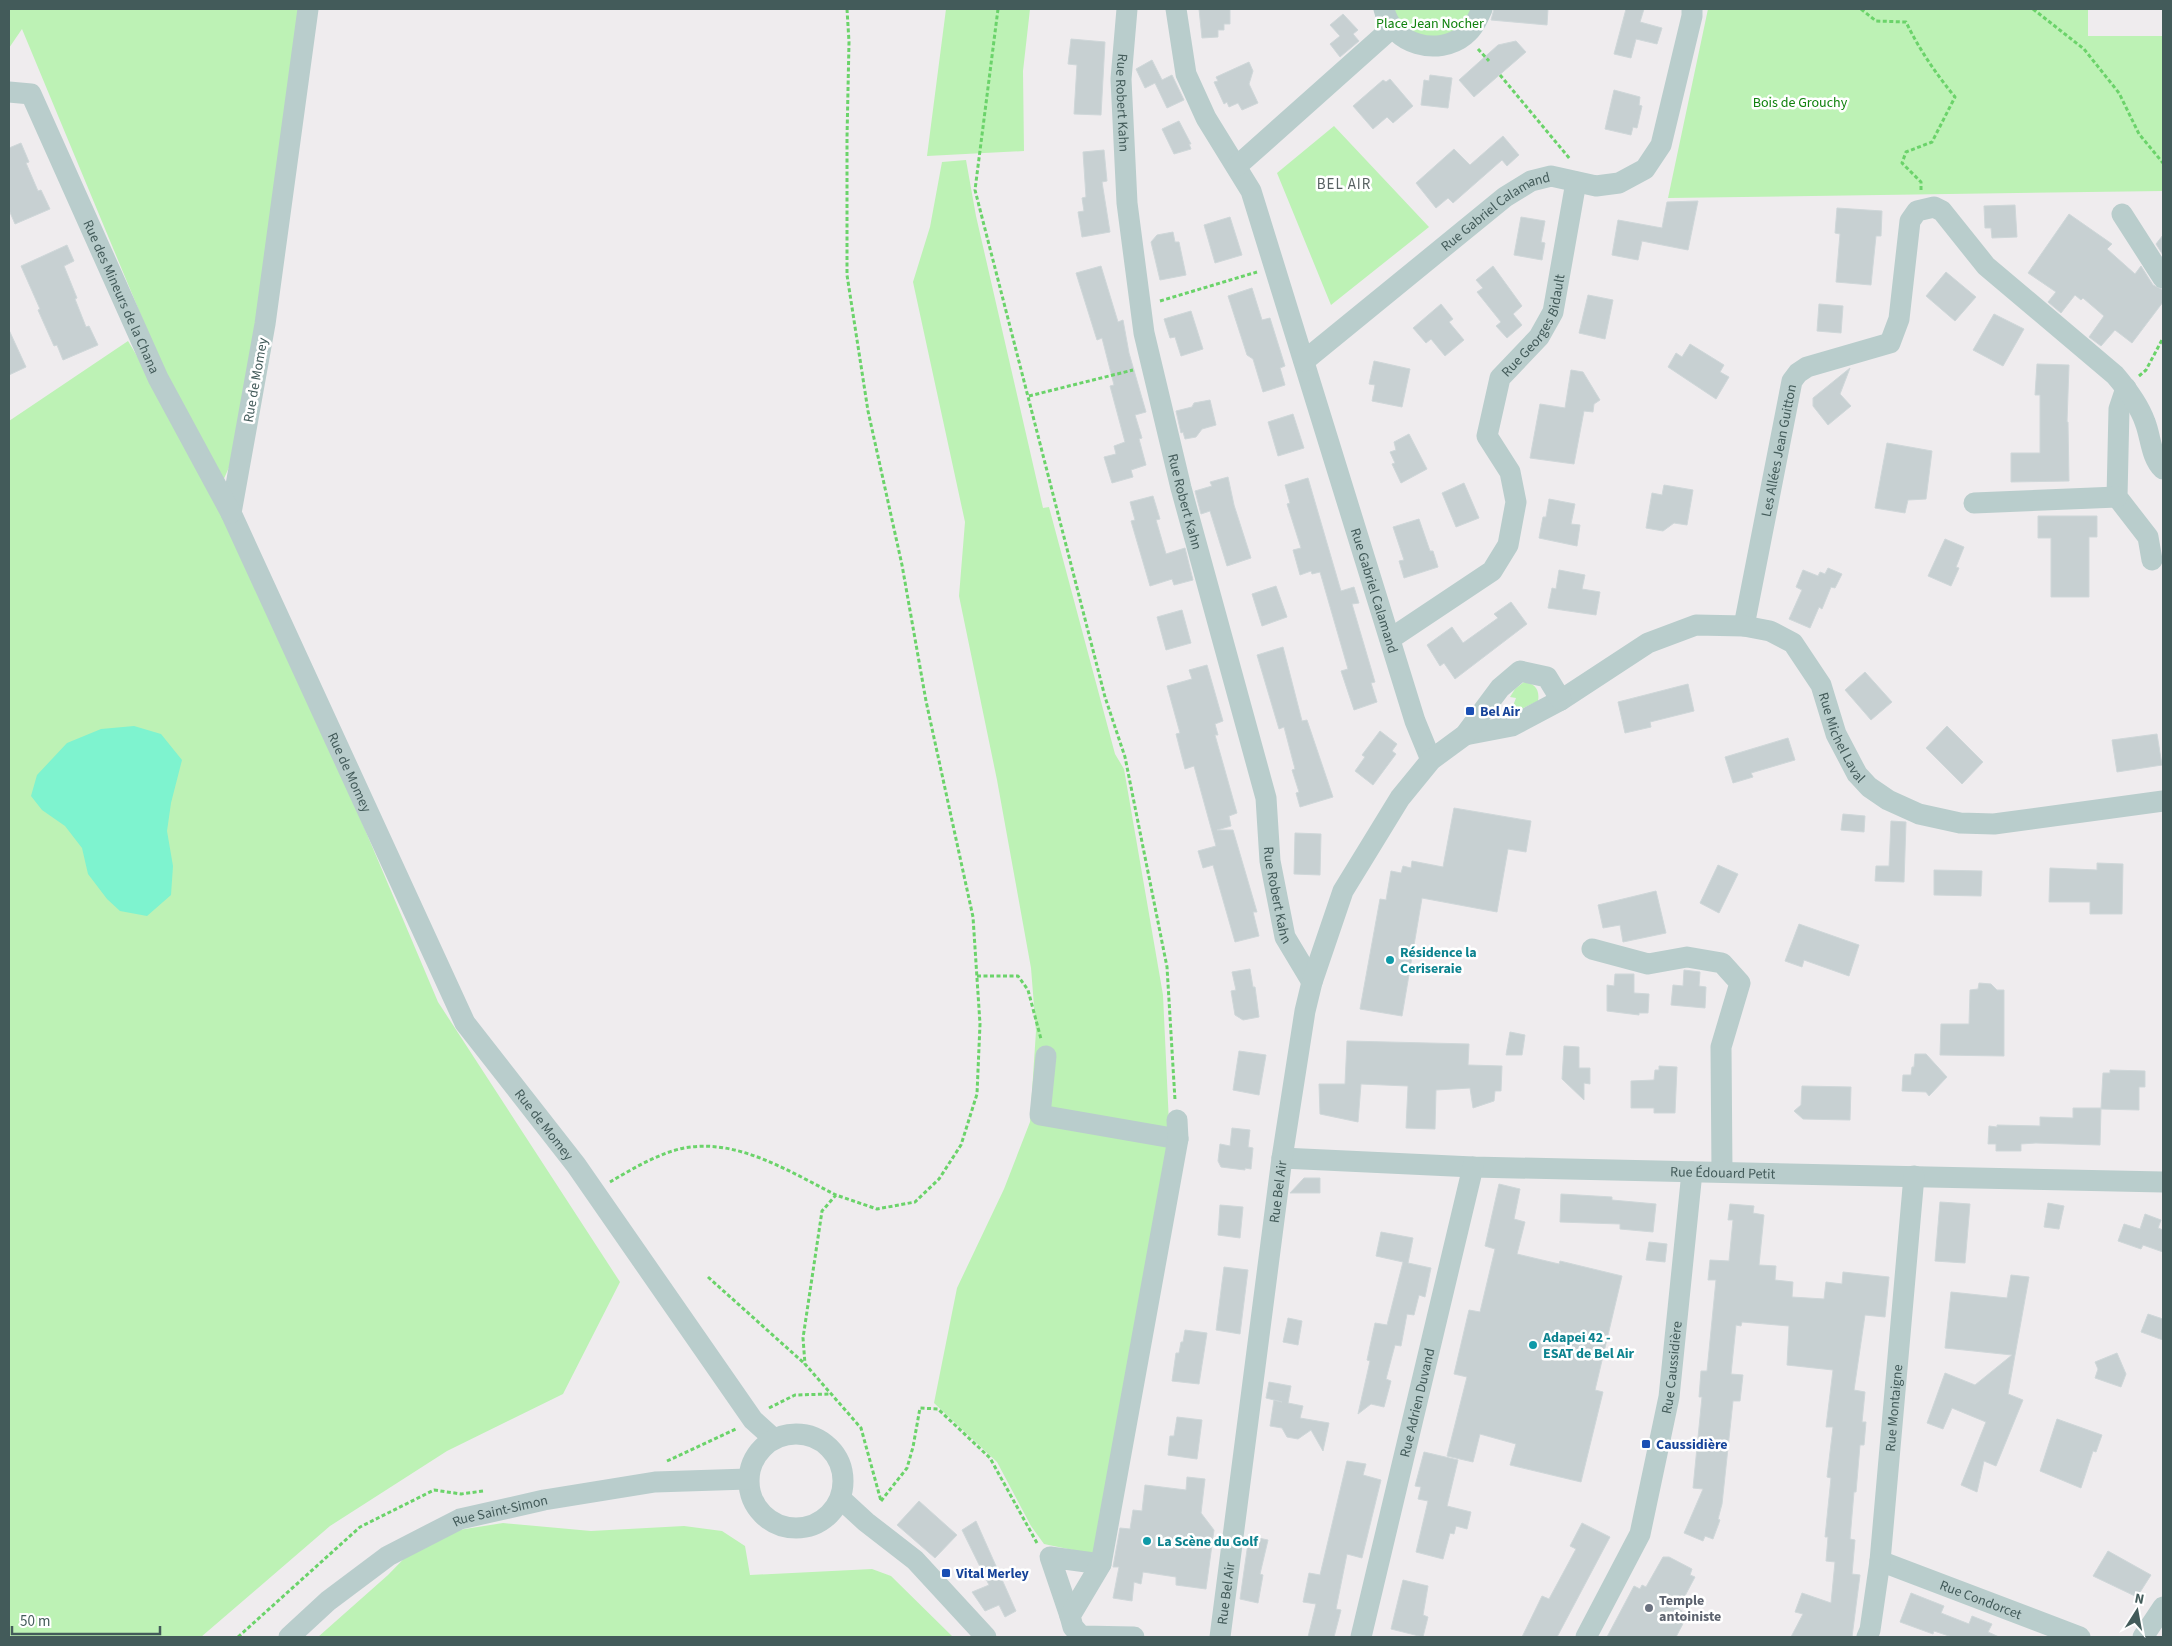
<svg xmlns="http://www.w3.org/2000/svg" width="2172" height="1646" font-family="'Source Sans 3',sans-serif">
	<rect width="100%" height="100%" fill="#efecee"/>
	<path fill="#bdf2b5" d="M9,9h291l-45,338 -20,107 -13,29 -23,-28 -177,-426 -13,19z
		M946,9h84l-7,62 1,80 -97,5z
		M1393,9h78c-8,38 -65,39 -78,0z
		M1708,9h380v27h75v155l-495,7z
		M1334,126l95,101 -98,78 -54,-132z
		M966,160l10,56 67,292 6,-1 66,247 9,15 39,226 7,150 -73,410 -53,-11 -13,-18 -34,-64 -63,-59 23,-115 47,-99 26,-67 6,-91 -5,-63 -34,-188 -38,-184 6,-74 -52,-240 17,-55 12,-65z
		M128,341l103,172 207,489 182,280 -57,112 -116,57 -117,75 -129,111h-192v-1216z
		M1524,682c11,1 16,8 14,19l-25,12 -2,-2 5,-13 -6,-1 5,-8z
		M503,1523l88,8 93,-5 38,5 23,15 5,29 122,-6 19,7 62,61h-635l70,-62 39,-40z"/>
	<path fill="#7ef3cf" d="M134,726l27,8 21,26 -11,43 -4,28 6,35 -2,29 -24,21 -27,-5 -13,-12 -19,-25 -6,-26 -17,-22 -23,-16 -11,-14 6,-21 30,-32 34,-14z"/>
	<path fill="#c7d0d2" stroke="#cfd7d9" d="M1199,9h31v15h-6v6h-6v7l-16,1z
		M1494,9h54l-1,16 -56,-5z
		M1626,9h18l-4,13 22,6 -5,16 -21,-5 -5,19 -17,-4z
		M1343,14l15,16 -5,4 6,7 -19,16 -10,-13 10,-8 -10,-11z
		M1071,39l34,3 -4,73 -27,-1 3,-49 -9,-1z
		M1516,41l10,11 -52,45 -15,-17 39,-35z
		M1152,60l10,20 10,-5 12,25 -17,8 -12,-25 -10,5 -9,-19z
		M1249,62l4,9 -4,13 9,19 -16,7 -4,-7 -9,4 -2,-5 -3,2 -10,-22 4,-1 -2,-4z
		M1430,75l22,3 -4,30 -27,-3 3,-25 5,1z
		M1390,79l23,27 -20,17 -6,-6 -14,12 -20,-23 30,-26 3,2z
		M1614,90l26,7 -1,8 3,1 -5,22 -4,-1 -2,8 -26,-6z
		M1179,121l12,23h-2l2,5 -17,5 -12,-25z
		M1503,136l16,19 -12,11 -5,-6 -49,43 -5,-5 -12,10 -20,-25 38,-34 16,16z
		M21,143l8,19 -3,1 12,28 3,-1 9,19 -35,15 -6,-14v-62z
		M1104,150l3,31 -5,1 8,50 -28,5 -4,-25 6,-1 -2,-13 4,-1 -3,-45z
		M1698,201l-10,49 -46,-9 -4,19 -26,-5 6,-35 44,8 5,-26z
		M2015,205l2,32 -25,1 -1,-10h-6l-1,-22z
		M1837,208l45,3 -1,25h-5l-5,49 -35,-3 4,-48 -5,-1z
		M2069,214l43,30 -5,5 28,25 6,-8 12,19 10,5v12l-31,41 -17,-13 -14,16 -12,-9 15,-21 -21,-18 -2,2 -6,-5 -14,18 -13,-11 8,-10 -28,-19z
		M1230,217l12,38 -27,8 -11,-38z
		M1521,217l24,4 -4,21 4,1 -3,17 -28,-5z
		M1173,232l2,10h4l7,33 -26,5 -9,-38 6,-7z
		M2163,235v20l-7,-11z
		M67,245l7,16 -10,5 13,32 -2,1 11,28 3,-1 9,19 -35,15 -6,-15 -3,1 -16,-36 2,-1 -19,-43z
		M1101,266l17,56 5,-2 6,33 17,59 -11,3 7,23 -3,1 7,26 -15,5 2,7 -21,6 -8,-26 12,-3 -2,-8 11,-4 -15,-56 4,-1 -12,-47 -5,2 -21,-67z
		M1493,266l29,40 -9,8 9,11 -15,13 -11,-12 5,-4 -24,-30 6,-4 -7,-8z
		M1946,272l30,25 -21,24 -29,-25z
		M1252,288l10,32 8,-2 15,48 -5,2 5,17 -22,7 -10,-33 -6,-4 -19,-59z
		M1588,295l25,5 -8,39 -26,-6z
		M1441,304l12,15 -4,3 15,18 -19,16 -14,-17 -5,4 -13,-15z
		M1819,304l24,2 -2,27 -24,-2z
		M1191,311l12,38 -22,7 -6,-19 -5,1 -6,-19z
		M1994,314l30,15 -21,37 -30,-16z
		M9,330l17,37 -17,8z
		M1690,344l34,21 -4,7 9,5 -13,22 -48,-32 8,-14 6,4z
		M1374,361l36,8 -8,38 -30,-6 3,-16 -6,-1z
		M2037,364l32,1 -2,57h1l1,59 -58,1v-29h29v-58h-5z
		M1850,368l-10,26 11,12 -23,19 -15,-19v-8z
		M1571,370l12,2 17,28 -6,4 -1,8 -9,-1 -10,53 -44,-6 10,-54 25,4z
		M1210,400l6,25 -14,4 -6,8 -11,2 -2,-7 -2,1 -5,-22 16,-4 2,-4z
		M1293,414l11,34 -26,8 -10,-34z
		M1409,434l18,35 -26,14 -9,-19 3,-1 -5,-11 6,-2 -2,-8z
		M1887,443l45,8 -6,48 -18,1 -3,13 -30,-5z
		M1228,477l6,28 17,53 -24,8 -17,-55 -9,3 -6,-23 17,-5 -2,-4z
		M1308,478l33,113 13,-4 5,16 -7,1 23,78 -4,1 6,19 -23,8 -13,-39 7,-2 -28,-97 -8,2 -1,-3 -11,4 -7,-25 8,-2 -14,-44 3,-1 -5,-18z
		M1464,483l15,35 -23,9 -14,-34z
		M1664,485l29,5 -6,35 -13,-2 -11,8 -17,-3 6,-35 10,2z
		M1153,496l7,23 -4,1 10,34 19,-6 8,32 -19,5 -2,-6 -22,7 -19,-65 4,-1 -5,-18z
		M1549,499l26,5 -4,20 9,1 -3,21 -38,-8 4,-21h3z
		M2038,516h59v21h-8v60h-38v-59h-13z
		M1419,519l11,32h3l5,16 -34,11 -5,-17 5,-1 -11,-33z
		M1945,539l19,8 -8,20 3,1 -8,18 -23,-10z
		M1828,568l14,6 -7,14 -4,-1 -9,22 -3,-2 -9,21 -21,-9 13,-29 -6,-3 7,-17 15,6 2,-4 5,2z
		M1559,570l26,5 -3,14 18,3 -4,23 -48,-7 4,-20 4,1z
		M1276,586l11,31 -25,9 -10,-32z
		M1511,602l16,22 -72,55 -11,-16 -4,3 -13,-21 25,-18 11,16 35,-25 -4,-4z
		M1182,610l9,33 -25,7 -9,-33z
		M1283,647l19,74 5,-1 26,77 -33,10 -4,-14 3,-1 -7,-22 3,-1 -11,-42 -5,2 -22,-74z
		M1207,665l16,56 -8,3 3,11h-3l22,78 -8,3 2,10 -14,4h16l24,82h-4l6,24 -24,6 -22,-77 -10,3 -5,-17 18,-5 -22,-80 -9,3 -9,-35 4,-1 -13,-47 25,-7 -3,-9z
		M1865,672l27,30 -21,18 -26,-30z
		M1688,684l6,27 -44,11 1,5 -26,6 -7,-31z
		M1947,726l36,36 -21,22 -36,-36z
		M1380,731l17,13 -5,7 4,3 -23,31 -18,-14 10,-14 -3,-2z
		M2157,734l5,31 -45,7 -5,-32z
		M1788,738l7,22 -44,13 2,4 -20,6 -8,-26z
		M1454,808l77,13 -5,31 -18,-3 -11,63 -75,-14 -20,118 -42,-7 20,-110 6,1 5,-29 10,2 2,-7 8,2 1,-7 31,6z
		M1843,814l22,2 -1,16 -23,-2z
		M1891,821l15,1 -2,60 -29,-1 1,-15h13z
		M1295,833l26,1 -1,41 -26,-1z
		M2097,863l26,1 -1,50h-32v-12h-41l1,-34 47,2z
		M1718,865l20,9 -19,39 -19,-10z
		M1934,870l48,1 -1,25 -47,-1z
		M1656,891l10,42 -43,9 -3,-17 -17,3 -5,-23z
		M1799,924l60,21 -10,31 -45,-16 -2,7 -17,-6z
		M1250,969l3,18h2l4,30 -16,3 -8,-5 -4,-24 5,-1 -4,-18z
		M1684,970l16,2 -1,14 7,1 -1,21 -34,-3 2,-20 10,1z
		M1615,974h19v19l15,1 -1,19h-9v2l-32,-4v-26l7,1z
		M1979,983l12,1 6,6h7v66l-64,-1 1,-31h28l1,-34 8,-1z
		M1510,1032l15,3 -3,20h-16z
		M1347,1041l122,3 -1,21 34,1 -1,25h-6l-1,10 -21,7 -3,-20 -34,2 -1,39 -29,-1 2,-42 -47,-2 -3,38 -38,-8 -1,-30h26z
		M1564,1046l15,1v21h11v16l-6,-1v17l-22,-21z
		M1239,1051l27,4 -7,40 -26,-5z
		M1915,1054h11l21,23 -18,19 -3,-4 -24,-1 1,-16h8l1,-8h2z
		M1659,1066l18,1 -2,46h-21v-5h-23v-27l23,-1 1,-10h4z
		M2110,1070l35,1v16h-6v23l-38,-1 2,-36h7z
		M1802,1086l49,1 -1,33 -47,-1 -9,-8 7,-6z
		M2073,1108h28l-1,37 -64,-2 -15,1v7h-25v-7h-8l1,-18 8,1v-2l43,1v-9l33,1z
		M1232,1128l18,2 -2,17 5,1 -2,21 -6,-1v2l-24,-3 -3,-6 2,-17 10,2z
		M1304,1178h16v15h-30z
		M1499,1184l21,5 -6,30 11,3 -8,32 42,10 1,-3 62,15 -27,114 8,2 -22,90 -71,-17 6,-21 -36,-10 -7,28 -26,-6 20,-79 -13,-3 15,-64 11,2 15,-63 -10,-3z
		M1561,1194l51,3v3l44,4 -3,28 -33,-3v-5l-60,-2z
		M1940,1202l30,2 -5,59 -30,-2z
		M2048,1203l16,3 -5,23 -15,-2z
		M1730,1204l24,2 -1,7 11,2 -5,50 17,1 -1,14 18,2 -1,15 32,2 2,-17 16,2 1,-12 46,5 -4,40 -20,-2 -11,75 11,2 -3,30h4l-2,23h-4l-4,47h-2l-4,47 5,1 -3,34 8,1 -8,62h-61l12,-23 -8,-2 7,-19 29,10 4,-41 -9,-1 2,-24h-3l6,-59 -4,-1 6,-50h-7l7,-57 -46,-5 2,-39 -47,-4 -1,4 -5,-1 -5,49 12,1 -3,26h-7l-11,103 -4,15 2,1 -7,19 -8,-3 -2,5 -19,-8 19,-44 -10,-1 9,-91h-3l2,-26h6l9,-91h-8l2,-20 19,1 4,-41h-5z
		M1220,1205l23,2 -3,31 -22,-3z
		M2145,1214l16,6 -3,8 5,2v22l-20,-7 -2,4 -23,-8 6,-17 16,5z
		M1381,1232l32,6 -5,25 23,5 -6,29 -6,-2 -5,20 -7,-1 -6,32 -6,-1 -9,34 5,2 -7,26 -13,-3 -13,10 12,-53 -3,-1 8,-37 12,2 16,-63 -27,-6z
		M1649,1242l18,2 -2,18 -19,-2z
		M1224,1267l24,3 -8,64 -24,-4z
		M2011,1275l18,2 -21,117 15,6 -27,66 -12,-5 -7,31 -16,-7 25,-63 -34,-14 -9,21 -16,-6 18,-50 30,12 37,-30 -67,-7 6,-56 56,6z
		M2148,1314l15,5v21l-22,-8z
		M1288,1318l14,3 -4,24 -15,-3z
		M1185,1330l22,3 -8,51 -27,-3 4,-28h3l2,-11h2z
		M2117,1353l9,21 -5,13 -26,-9 3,-9 -3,-7z
		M1269,1382l22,4 -3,17 15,3 -3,12 29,5 -6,28 -12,-21 -13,9 -11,-2 -5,-9 -12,-2 4,-26 8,2 -16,-4z
		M1177,1417l25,3 -5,39 -29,-4 2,-19h4z
		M2057,1419l45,16 -6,17 -3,-1 -12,37 -41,-17z
		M1424,1452l34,8 -11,46 24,6 -4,17 -11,-3 -2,8 -4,-1 -7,26 -27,-7 12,-51 -10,-2 3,-12 -6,-1z
		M1347,1461l19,3 -3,11 18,5 -19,78 -15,-4 -11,55 5,1 -7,27h-26l8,-33 -13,-2 6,-29 11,2z
		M1187,1477l18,2 -4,34 13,17 -8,59 -30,-4v-8l-33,-5 -2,12 -7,-2 -2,19 -19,-3 6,-31h-6l7,-39 10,1 3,-19 9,1 3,-26 41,5z
		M919,1501l38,34 -22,23 -38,-33z
		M976,1521l40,90 -11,6 -6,-12 -14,6 -13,-19 17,-7 -27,-55z
		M1582,1523l28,14 -53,100h-35l20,-41 7,3 27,-50 -6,-3z
		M1249,1536l19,4 -8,34 3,1 -5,28 -18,-4z
		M2108,1551l43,24 -14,22 -44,-21z
		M1663,1557h6l23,12 -2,6 5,2 -17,32 10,5 -12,23h-69l27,-51 6,3 2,-4 4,2z
		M1403,1580l25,6 -5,29 5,2 -5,20 -32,-8z
		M1911,1593l33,13 -3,7 28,11 3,-8 20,8 -4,8 11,5h-47l-18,-6 -1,3 -33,-12z"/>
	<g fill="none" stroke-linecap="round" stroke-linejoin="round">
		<path stroke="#6bd36a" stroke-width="3" stroke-dasharray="4 2.5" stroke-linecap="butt" d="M847,9l2,33 -2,96v137l21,136 34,154 24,136 47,216 7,107 -3,70 -16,51 -22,34 -24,23 -38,7 -41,-14 -14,16 -19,127 2,26 56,64 20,73
			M998,9l-23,181 130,507 20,60 42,210 8,133
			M1861,9l15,12 30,1c13,27 30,52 49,75l-23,45 -26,10 -4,11 19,19v9
			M2033,9l51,40 35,44 20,41 24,29
			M1478,49l11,12
			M1500,75l70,84
			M1160,301l97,-29
			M2139,376l7,-6 17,-32
			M1029,396l104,-26
			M977,976h41l10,14 13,49
			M610,1182c22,-13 49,-29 74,-34 54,-10 106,24 152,47
			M708,1277l97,87
			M769,1408l26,-13 34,-1
			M667,1461l69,-32
			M881,1501l26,-33 6,-21 7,-39 18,1 52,49 47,85
			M238,1637l122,-110 74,-37 27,4 22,-3"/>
		<g stroke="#b9cdcc" stroke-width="21">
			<path id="s1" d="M308,9l-43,315 -34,189 234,510 111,142 177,255 21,19"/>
			<path id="s2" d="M1127,9l-6,70 6,124 17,130 37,155 85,310 4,63 15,76 27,45"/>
			<path id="s3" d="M1176,9l10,65 20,44 45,73 164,530 16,39"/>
			<path d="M1384,9c8,36 54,48 81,26 9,-7 13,-17 17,-26"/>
			<path id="s4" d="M9,92l22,2 127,284 73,135"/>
			<path d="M1237,166l156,-139"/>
			<path d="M2122,214l41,64"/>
			<path id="s5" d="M1304,361l201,-164 26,-16 20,-5 45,10 23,-3 26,-14 16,-24 31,-129v-7"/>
			<path d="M2126,388l-7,21 -2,88 31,40 4,23"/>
			<path d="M1974,503l143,-6"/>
			<path id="s6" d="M1744,626l48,-245 6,-8 9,-6 83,-24 9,-24 11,-98 7,-10 17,-4 8,4 44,55 129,109c12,14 24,30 30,47 6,15 6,36 18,47"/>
			<path id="s7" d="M1390,639l102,-68 16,-26 8,-43 -6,-30 -23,-36 13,-58 39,-41 14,-25 23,-130"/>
			<path id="s8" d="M1465,735l47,-9 49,-26 87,-57 48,-18 48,1 26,5 23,12 28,42 15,49 21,40 12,13 19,13 31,14 41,9 34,1 169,-23"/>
			<path d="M1592,949l56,15 39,-7 35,6 18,20 -19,64 1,125"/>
			<path d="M1046,1056l-6,59 138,24"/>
			<path id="s9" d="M1282,1158l191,9 690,15"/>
			<circle cx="796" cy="1481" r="47"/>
			<path d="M841,1499l25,23 49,38 71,77"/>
			<path id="s10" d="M1880,1561l200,76"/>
			<path d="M1070,1616l-20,-59 51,7"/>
			<path id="s11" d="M289,1637l39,-36 60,-45 72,-37 84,-19 111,-18 93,-3"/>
			<path d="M1134,1637l-53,-1 -8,-9 -3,-11 31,-52 77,-425 -1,-19"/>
			<path id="s12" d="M1220,1637l62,-479 23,-147 7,-29 31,-91 57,-93 31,-38 34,-25 35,-47 20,-17 27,6 14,23"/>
			<path id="s13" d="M1361,1637l112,-470"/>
			<path id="s14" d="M1586,1637l54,-103 29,-137 23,-225"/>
			<path id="s15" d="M1867,1637l3,-7 10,-69 34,-385"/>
			<path d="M2143,1637l20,-30"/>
		</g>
	</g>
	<g fill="#1a4fb4" stroke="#fff" stroke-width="2">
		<rect x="1465" y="706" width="10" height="10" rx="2.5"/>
		<rect x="1641" y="1439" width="10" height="10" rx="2.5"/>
		<rect x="941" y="1568" width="10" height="10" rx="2.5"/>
	</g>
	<g fill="#0f9aa8" stroke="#fff" stroke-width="2">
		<circle cx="1390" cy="960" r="5"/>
		<circle cx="1533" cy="1345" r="5"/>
		<circle cx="1147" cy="1541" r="5"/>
	</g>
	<circle fill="#6b7280" stroke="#fff" stroke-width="2" cx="1649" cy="1608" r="5"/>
	<g text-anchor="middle" stroke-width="5" stroke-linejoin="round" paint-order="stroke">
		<g font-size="14" fill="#10820e" stroke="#fff">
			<text x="1430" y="28">Place Jean Nocher</text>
			<text x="1800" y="107">Bois de Grouchy</text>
		</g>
		<g font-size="14" fill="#435b5a" stroke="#fff">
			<text dy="5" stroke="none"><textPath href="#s2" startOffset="94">Rue Robert Kahn</textPath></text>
			<text dy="5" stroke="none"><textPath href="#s5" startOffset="244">Rue Gabriel Calamand</textPath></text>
			<text dy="5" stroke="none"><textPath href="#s4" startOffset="244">Rue des Mineurs de la Chana</textPath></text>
			<text dy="5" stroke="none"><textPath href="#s7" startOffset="394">Rue Georges Bidault</textPath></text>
			<text transform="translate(255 380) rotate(-80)" y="5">Rue de Momey</text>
			<text dy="5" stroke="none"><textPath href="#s6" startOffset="179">Les Allées Jean Guitton</textPath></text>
			<text dy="5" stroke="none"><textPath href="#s2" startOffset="499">Rue Robert Kahn</textPath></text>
			<text dy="5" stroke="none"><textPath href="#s3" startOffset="618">Rue Gabriel Calamand</textPath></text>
			<text dy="5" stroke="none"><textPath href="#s8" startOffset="466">Rue Michel Laval</textPath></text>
			<text dy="5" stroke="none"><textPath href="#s1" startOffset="795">Rue de Momey</textPath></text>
			<text dy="5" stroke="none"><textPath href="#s2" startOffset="904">Rue Robert Kahn</textPath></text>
			<text dy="5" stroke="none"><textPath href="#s1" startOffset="1200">Rue de Momey</textPath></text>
			<text dy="5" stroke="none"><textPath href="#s9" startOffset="441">Rue Édouard Petit</textPath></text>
			<text dy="5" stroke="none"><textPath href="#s12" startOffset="449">Rue Bel Air</textPath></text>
			<text dy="5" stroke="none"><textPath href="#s14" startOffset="286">Rue Caussidière</textPath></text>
			<text dy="5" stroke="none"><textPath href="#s13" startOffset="241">Rue Adrien Duvand</textPath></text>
			<text dy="5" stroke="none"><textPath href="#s15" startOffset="231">Rue Montaigne</textPath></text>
			<text dy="5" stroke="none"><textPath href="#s11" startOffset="250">Rue Saint-Simon</textPath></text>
			<text dy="5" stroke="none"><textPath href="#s12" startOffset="44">Rue Bel Air</textPath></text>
			<text dy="5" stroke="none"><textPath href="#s10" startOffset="108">Rue Condorcet</textPath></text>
		</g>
		<g font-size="14" font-weight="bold" fill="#164399" stroke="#fff" text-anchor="start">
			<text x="1480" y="716">Bel Air</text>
			<text x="1656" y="1449">Caussidière</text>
			<text x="956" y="1578">Vital Merley</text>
		</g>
		<g font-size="14" font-weight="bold" fill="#0d838f" stroke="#fff" text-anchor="start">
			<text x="1400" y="957">Résidence la<tspan x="1400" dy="16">Ceriseraie</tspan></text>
			<text x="1543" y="1342">Adapei 42 -<tspan x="1543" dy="16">ESAT de Bel Air</tspan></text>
			<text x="1157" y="1546">La Scène du Golf</text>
		</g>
		<g font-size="14" font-weight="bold" fill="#5b616d" stroke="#fff" text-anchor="start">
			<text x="1659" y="1605">Temple<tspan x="1659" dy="16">antoiniste</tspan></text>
		</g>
		<g font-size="15" letter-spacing="1" fill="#586162" stroke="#fff">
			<text x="1344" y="189">BEL AIR</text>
		</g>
	</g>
	<rect width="2172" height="1646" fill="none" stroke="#435b5a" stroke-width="20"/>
	<g transform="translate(2137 1611) rotate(11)" stroke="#ffffff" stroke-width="4" paint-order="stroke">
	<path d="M0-4L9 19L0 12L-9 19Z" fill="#435b5a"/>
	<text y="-8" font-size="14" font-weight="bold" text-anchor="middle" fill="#435b5a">N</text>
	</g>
	<path d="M12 1626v8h148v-8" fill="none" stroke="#435b5a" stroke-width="2.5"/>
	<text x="20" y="1626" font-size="15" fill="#435b5a" stroke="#ffffff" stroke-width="4" paint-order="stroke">50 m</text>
</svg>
